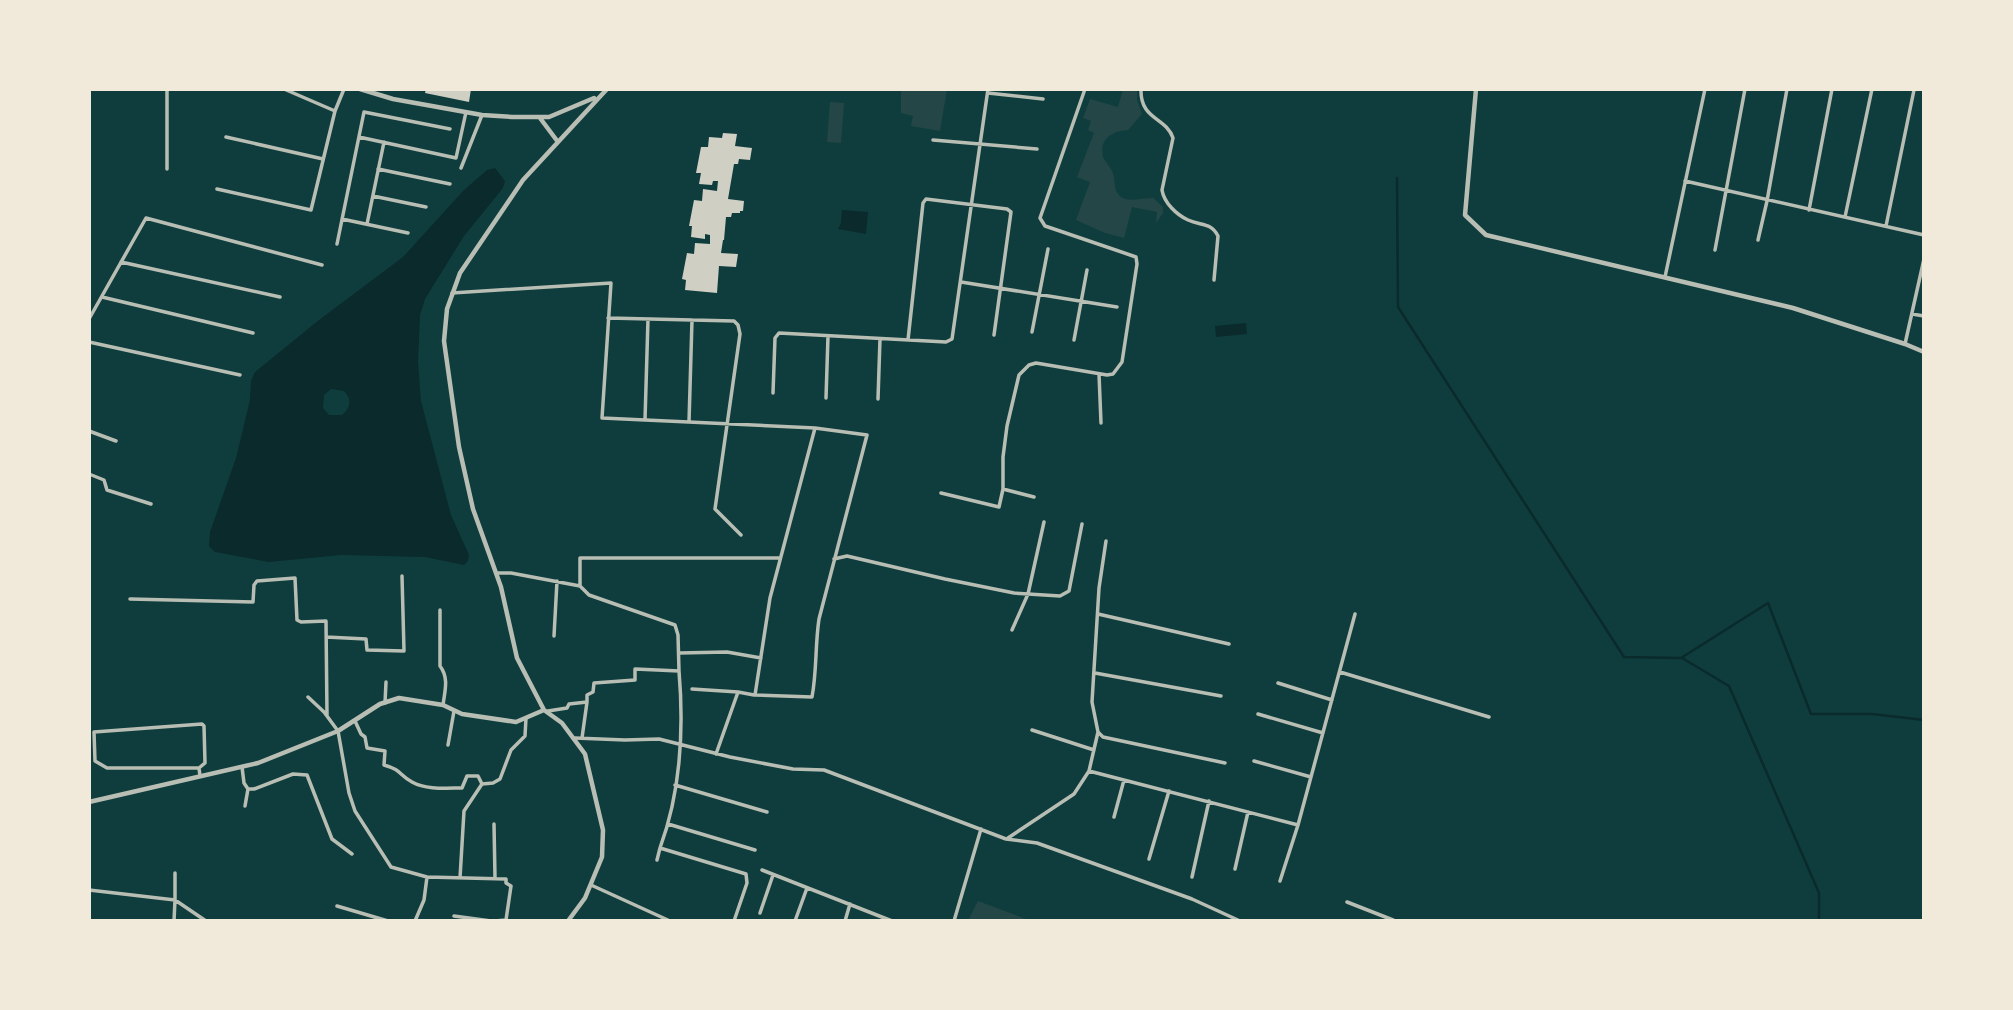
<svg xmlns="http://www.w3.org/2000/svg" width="2013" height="1010" font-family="'Asap Condensed',sans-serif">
	<rect width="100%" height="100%" fill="#0f3d3e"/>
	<path fill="#244646" d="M901,89h46l-7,42 -29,-5 2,-10 -12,-3z
		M1123,89l14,2v9l5,14 -14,16c-15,1 -29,8 -25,27 2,5 7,9 9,14 5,10 -1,22 13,28 8,2 19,-1 28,-1l10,9v6l-7,10 1,-11 -25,-5 -8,31 -19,-5 -29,-13 14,-38 -13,-5 17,-44 -6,-3 3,-9 -8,-3 7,-19 28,8z
		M830,102l14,1 -3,40 -14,-1z
		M978,901l53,20h-63z"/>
	<path fill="#0a2a2b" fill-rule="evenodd" d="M495,168l10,13 -2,7 -39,48 -39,63 -5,16 -2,47 3,39 30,114 18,40 -1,6 -4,4 -39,-8 -84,-2 -72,7 -54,-10 -6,-6 1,-14 26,-74 14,-58 1,-19 4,-9 64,-52 84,-63 61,-67 23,-20zM331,389l13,2c8,8 7,17 -2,24h-13l-6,-7 1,-13z
		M842,210l26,2 -2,22 -28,-5 3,-6z
		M1246,323l1,11 -31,3 -1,-11z"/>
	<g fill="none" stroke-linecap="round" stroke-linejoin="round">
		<path stroke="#0a2a2b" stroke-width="2.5" d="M1397,178l1,129 226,350 57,1 87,-55 43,111h61l52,6
			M1682,658l47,28 90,207v28"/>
	</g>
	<path fill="#cfcfc3" d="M426,89h45l-2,13 -44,-9z
		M723,133l14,1 -2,12 17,2 -2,12 -11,-1 -1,5h-4l-6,35 16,2 -1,10h-3v2h-8l-1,4h-5l-2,23h-1l-2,13 17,1 -2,13 -17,-1 -2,27 -32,-3 1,-10 -4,-1 5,-26 7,1 1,-11 15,1v-9l-5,-1v5l-14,-2 1,-11h-3l5,-26 8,1 1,-12 14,2 1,-10h-5l-1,4 -13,-1 2,-11h-5l5,-26h7l1,-10 13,1z"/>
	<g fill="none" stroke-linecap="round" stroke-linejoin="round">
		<path stroke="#b8beb3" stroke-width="3.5" d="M167,89v80
			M284,89l51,22
			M1141,89c-1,31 25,28 32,49l-11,52c2,13 15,25 26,30 13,6 23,2 30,16l-4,44
			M988,93l55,6
			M226,137l97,22
			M359,137l97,21 10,-46
			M933,140l104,9
			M461,168l21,-53
			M378,169l72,15
			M1685,181l239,54
			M217,189l94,21 24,-99 9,-22
			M373,196l53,11
			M1809,210l23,-121
			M1845,217l27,-128
			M342,219l66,14
			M367,224l17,-82
			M1886,226l28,-136
			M1758,240l9,-39 20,-112
			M337,244l27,-132 86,17
			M1715,250l30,-161
			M121,262l159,35
			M1665,277l40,-188
			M961,282l156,25
			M452,293l159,-10 -9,135 213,10 -45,170 -15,97 57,2c5,-26 3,-52 7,-78l48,-184 -52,-7
			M102,297l151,36
			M1912,314l12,2
			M608,318l126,3 4,4 2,9 -25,175 26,26
			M89,319l57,-101 176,47
			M1032,332l16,-83
			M908,340l15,-137 3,-4 81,10 4,3 -17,123
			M1074,340l13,-70
			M89,342l151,33
			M1905,344l19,-85
			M1099,374l2,49
			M773,393l2,-55 4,-5 167,9 6,-3 36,-250
			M826,398l2,-62
			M878,399l2,-60
			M645,420l3,-101
			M689,422l3,-102
			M89,431l27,10
			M89,474l15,6 3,10 44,14
			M1003,489l31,8
			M941,493l58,14 4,-18v-32l4,-31 12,-51 10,-10 7,-2 71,12 6,-1 9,-12 15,-98 -1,-7 -85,-29 -6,-2 -5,-8 45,-129
			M834,559l13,-3 98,23 69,14 46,3 9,-5 13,-67
			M497,573h14l69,13v-28h200
			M130,599l123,3 1,-17 3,-4 38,-3 2,42 4,2 25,-1 1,94
			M440,610v56c9,12 5,24 3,39
			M1098,614l131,30
			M1012,630l16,-36 16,-72
			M554,636l3,-55
			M326,637l40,2 1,11 37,1 -2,-75
			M679,653l48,-1 34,6
			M679,671c5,59 2,120 -19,177l86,26 1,9 -13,38
			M1340,672l149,45
			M1095,673l126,23
			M1278,683l54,17
			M692,689l46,3
			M308,697l16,15 14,19 11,62 6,18 36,56 36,10 79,2v4l5,3 -5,34 -11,1
			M385,703l1,-21
			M548,711l19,-3 2,-4 18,-2v-7l6,-3 1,-9 41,-3v-11l44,2 -1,-36 -3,-10 -86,-30 -9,-9
			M1258,714l65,19
			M355,721l6,13 4,3 2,11 18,3 -1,14c18,5 15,10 28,17 14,8 35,6 50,6l5,-12h11l4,8
			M1032,730l62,20
			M1098,732l5,5 122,26
			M575,738l50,2 34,-1 71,18 63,12 31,1 182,69 31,4 155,56 48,22
			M582,738l5,-36
			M448,745l6,-34
			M716,754l22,-62 16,3
			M1254,761l57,16
			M242,767l2,16 4,6h6l39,-15 14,1 25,64 20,15
			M199,768l6,-5 -1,-37 -2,-2 -108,8 1,29 12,7h92l1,8
			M1089,771l9,-39 -6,-30 7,-114 7,-47
			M675,785l92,27
			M245,806l3,-17
			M1114,817l10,-37
			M494,824l1,54
			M668,824l87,26
			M1008,838l66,-44 15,-23 209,54 57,-211
			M1149,859l20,-68
			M657,860l3,-12
			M1235,869l13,-57
			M762,870l130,51
			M175,873v27l31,21
			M1192,877l17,-76
			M460,878l4,-67 18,-27 11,-1 7,-4 11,-29 14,-14 1,-18
			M1280,881l18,-56
			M591,885l79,36
			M89,890l86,10 -1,21
			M1347,902l46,18
			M337,906l51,15
			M760,913l13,-38
			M454,916l37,5
			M415,921l9,-21 3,-23
			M795,921l12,-33
			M845,921l5,-17
			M954,921l27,-92"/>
		<path stroke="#b8beb3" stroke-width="4.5" d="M360,89l33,10 89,16 30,2h37l45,-19
			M1476,89l-11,126 21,20 307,73 112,36 19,8
			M540,118l18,24
			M89,802l169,-39 80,-32 42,-27 19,-6 44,7 19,9 54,8 28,-12
			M568,921l17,-23 17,-41 1,-27 -18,-76 -23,-31 -18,-13 -27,-52 -16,-71 -28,-78 -14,-62 -15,-106 3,-32 13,-36 63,-93 84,-91"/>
	</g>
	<rect width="2013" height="1010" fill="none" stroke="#f1e9da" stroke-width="182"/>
</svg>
